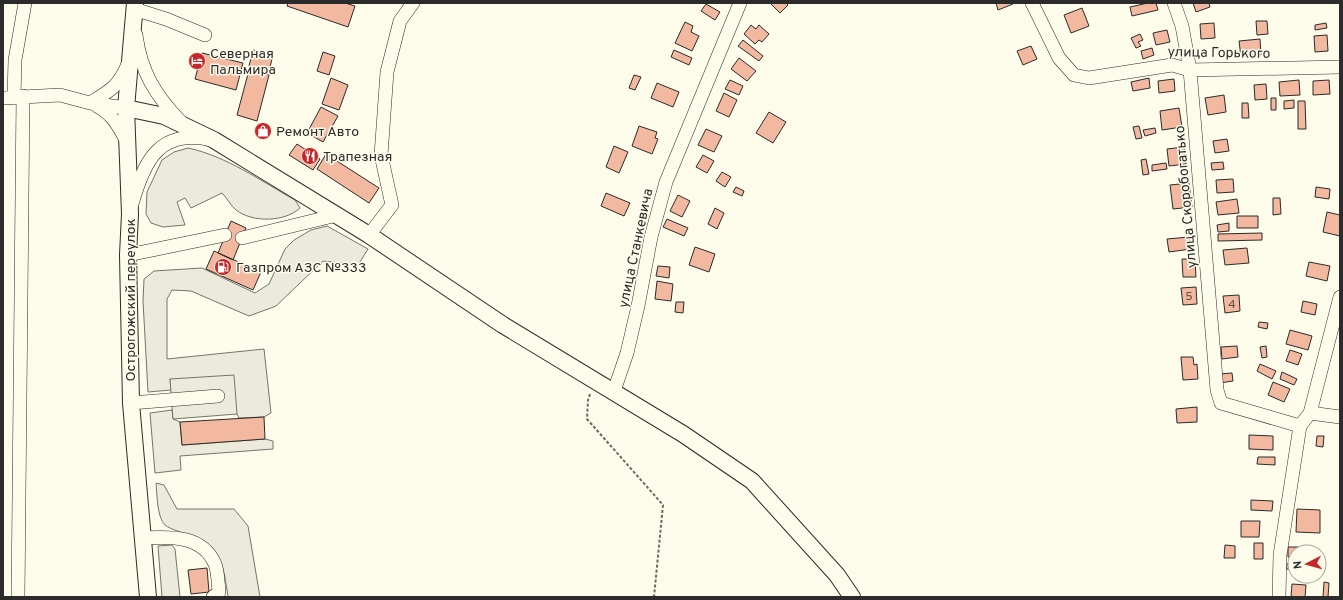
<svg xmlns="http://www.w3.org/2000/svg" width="1343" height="600" font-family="Overpass,sans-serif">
	<rect width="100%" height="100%" fill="#fdfbea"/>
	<path fill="#ecebdb" stroke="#74746e" d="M188,148c38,8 73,33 107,52l5,8c-15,14 -47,15 -64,2 -5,-4 -9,-12 -14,-17l-31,15 -6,-10 -8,4 8,23 -22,2 -12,-4 -5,-9 1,-22 15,-32 12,-8z
		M327,226l41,23 -10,16 -35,-4 -47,45 -27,10 -58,-25 -19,-1 -5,9v60l97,-10 7,64 -7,4 -25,1 -2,-4 -67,-35 1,11 -23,2 -5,-91 1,-22 10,-8 48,-3 53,25 14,-9 16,-35 9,-9 17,-10z
		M172,410l1,9 7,3 2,23 83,-6 8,2v8l-93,7 1,14 -26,3 -5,-60z
		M156,483l8,2 13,24h57l14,17 12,71h-32c-5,-33 -5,-46 -38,-61 -7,-4 -19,-6 -25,-11 -8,-7 -8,-32 -9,-42z
		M172,545l3,4 5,48h-18l-4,-51z"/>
	<path fill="#eceadb" stroke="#74746e" d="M234,375l3,39 -64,5 -3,-40z"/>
	<path fill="#f2b8a0" stroke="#2b2b2b" d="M288,3h57l10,3 -7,21 -61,-21z
		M770,3h16l2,2 -8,8z
		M996,3h17v1l-15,6z
		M1148,3h8l2,7 -26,6 -2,-9z
		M1193,3h16l1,4 -14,5z
		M706,4l14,8 -5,8 -14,-9z
		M1082,8l7,18 -18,7 -7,-18z
		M1256,21h11l1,13 -11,1z
		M685,22l8,4 -2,6 8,4 -7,15 -17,-8z
		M1214,23l1,15 -14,1 -1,-15z
		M1326,23l1,5 -12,2v-5z
		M751,25l5,4 3,-4 10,9 -7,8 -3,-2 -4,4 -11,-10z
		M1167,30l3,12 -14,3 -3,-12z
		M1140,34l3,6 -5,2 3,4 -5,2 -5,-10z
		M1327,35l1,16 -13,1 -1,-16z
		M1260,39l1,16 -20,2 -2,-16z
		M743,40l20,16 -4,5 -21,-15z
		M1031,46l6,13 -14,6 -6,-14z
		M1152,48l2,7 -11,4 -2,-8z
		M253,50l20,5 -4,16 -20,-5z
		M674,50l18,8 -3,7 -18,-8z
		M323,52l12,4 -6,19 -12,-4z
		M202,53l41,10 -7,27 -41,-11z
		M739,58l17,13 -9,10 -16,-12z
		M249,70l20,5 -12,46 -20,-6z
		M634,75l7,2 -6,13 -6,-2z
		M331,78l17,7 -9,25 -17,-6z
		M1149,78l1,10 -17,3 -2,-9z
		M1174,79l1,12 -16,2 -1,-12z
		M730,80l13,6 -4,9 -14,-6z
		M1299,80l1,15 -20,1 -1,-14z
		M1329,80l1,14 -17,1v-14z
		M657,83l22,9 -6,15 -22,-9z
		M1266,84l1,15 -12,1 -1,-15z
		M724,93l13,7 -8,17 -13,-6z
		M1224,95l2,17 -18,3 -3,-17z
		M1271,98h5v12h-5z
		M1294,100v8l-10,1v-8z
		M1298,101h7l1,28h-8z
		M1242,103h6l1,15h-7z
		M321,107l17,9 -15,26 -16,-9z
		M1179,108l3,19 -20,3 -2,-19z
		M769,112l17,10 -13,21 -17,-10z
		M639,126l18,6 -2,6 3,1 -6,15 -20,-8z
		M1139,126l3,12 -6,1 -3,-12z
		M1155,128l1,5 -11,3 -2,-6z
		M706,129l16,7 -8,16 -16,-7z
		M1227,139l2,12 -14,2 -2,-12z
		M297,144l23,15 -7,11 -24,-15z
		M614,146l14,6 -9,21 -13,-6z
		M1184,147l2,17 -17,2 -2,-17z
		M326,154l53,34 -10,15 -52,-34z
		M703,155l11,6 -7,12 -11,-6z
		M1146,159l3,15 -6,1 -2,-15z
		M1223,162l1,7 -12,1 -1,-7z
		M1166,163l1,6 -15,2v-6z
		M722,172l9,5 -6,10 -9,-6z
		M1233,179l1,13 -17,1 -1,-13z
		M1189,183l3,24 -19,2 -3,-24z
		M736,187l8,4 -2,5 -9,-4z
		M1316,187l14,2 -1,10 -14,-2z
		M606,193l24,10 -6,13 -23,-10z
		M678,195l12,6 -8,16 -12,-6z
		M1273,198h7l1,16 -8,1z
		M1237,199l2,14 -21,2 -2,-13z
		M715,208l9,5 -7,16 -9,-5z
		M1327,212l13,3v21l-17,-4z
		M1237,216h21v12h-21z
		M667,219l21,9 -4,8 -21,-9z
		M231,221l15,7 -13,32 -15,-7z
		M1229,223v8l-11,1 -1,-7z
		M1262,233v7l-44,1v-7z
		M1189,237l2,12 -22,3 -2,-13z
		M695,247l20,7 -6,18 -20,-7z
		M1247,248l2,15 -24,2 -2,-15z
		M214,251l47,21 -8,18 -47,-21z
		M1182,259h13l1,18h-13z
		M1309,262l21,4 -3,15 -21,-5z
		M658,266l12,1 -1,11 -13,-2z
		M657,281l16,3 -2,17 -16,-2z
		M1196,287l1,17 -14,1 -2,-17z
		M1239,295l1,16 -15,2 -2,-17z
		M1303,301l14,3 -2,11 -14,-3z
		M676,302h8l-1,11 -8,-1z
		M1259,322l9,1 -1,6 -9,-2z
		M1290,330l22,6 -4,14 -22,-6z
		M1237,346l1,11 -16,2 -1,-12z
		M1266,346l1,11 -5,1 -2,-11z
		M1290,350l12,4 -4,11 -12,-4z
		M1181,357h12l1,8 3,-1 1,15 -15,1z
		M1260,364l16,7 -4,8 -15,-8z
		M1282,372l15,7 -3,6 -14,-6z
		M1232,373l1,8 -13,2 -1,-9z
		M1273,382l17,7 -6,13 -16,-7z
		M1197,407v15l-20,1 -1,-14z
		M264,417l1,22 -83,6 -2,-23z
		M1249,435l24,1v14l-24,-1z
		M1317,436h7l-1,11 -7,-1z
		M1258,457h17v8l-18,-1z
		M1251,500l22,1 -1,10 -21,-1z
		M1297,509l23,1v23l-24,-1z
		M1241,521h19l-1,16h-18z
		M1254,543h9v16h-9z
		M1225,545l10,1v12h-11z
		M1288,547h11v5h-4v5h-7z
		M1287,564h8v5h-9z
		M207,568l2,24 -18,2 -3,-24z
		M1324,582l5,1 -1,14h-5z
		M1292,584l14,1 -1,12h-14z"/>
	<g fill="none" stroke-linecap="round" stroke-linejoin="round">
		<g stroke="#2b2b2b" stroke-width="14">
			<path id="minor" d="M1032,3l27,55 15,17 15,3 83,-13 18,5 150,-3
				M1174,3l8,23 8,44 27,320 4,13 79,23
				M134,9l32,10 39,16
				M136,35c5,37 19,60 45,87
				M14,97l1,-37 10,-57
				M3,98l57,-3 30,8 36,5
				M90,103c20,-12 29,-17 38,-39
				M97,106c15,8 21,19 29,34
				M132,204c12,-42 26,-74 76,-65
				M369,235l23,-30 -11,-50 6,-83 13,-51 13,-18
				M242,238l95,-23
				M128,255l97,-20
				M614,391l13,-38 11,-47 13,-69 15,-55 74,-179
				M131,403l87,-7
				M1310,413l30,4
				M143,538c26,-1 59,-4 72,26 3,7 3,19 4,28l-6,5
				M18,597l5,-501
				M1279,597l1,-42 20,-129 10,-13 30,-116"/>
		</g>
		<g stroke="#2b2b2b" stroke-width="18">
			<path id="major" d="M135,3l-9,105 4,106 -2,41 3,148 17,194
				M126,108l38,8 50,24 155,95 134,90 180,109 69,47 85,94 15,22"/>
		</g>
		<path stroke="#6a6964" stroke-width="2" stroke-dasharray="3 2" stroke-linecap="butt" d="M590,394l-2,6 -1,19 76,86 -9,92"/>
		<use href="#minor" stroke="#fdfbea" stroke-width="13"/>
		<use href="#major" stroke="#fdfbea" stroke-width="16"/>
	</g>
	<defs>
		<g id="hotel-disc" transform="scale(0.9)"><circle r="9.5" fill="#c62828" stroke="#fdfbea"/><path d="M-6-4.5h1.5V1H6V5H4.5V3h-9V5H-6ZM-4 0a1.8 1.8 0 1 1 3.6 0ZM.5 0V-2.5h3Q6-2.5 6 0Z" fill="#fff"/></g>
		<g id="shop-disc" transform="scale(0.9)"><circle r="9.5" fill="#c62828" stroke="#fdfbea"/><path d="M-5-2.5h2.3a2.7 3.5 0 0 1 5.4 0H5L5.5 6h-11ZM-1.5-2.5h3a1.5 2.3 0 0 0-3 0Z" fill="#fff"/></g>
		<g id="restaurant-disc" transform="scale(0.9)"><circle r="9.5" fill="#c62828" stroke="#fdfbea"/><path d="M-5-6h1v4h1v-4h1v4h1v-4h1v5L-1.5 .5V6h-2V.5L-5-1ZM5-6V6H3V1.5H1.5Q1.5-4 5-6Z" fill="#fff"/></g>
		<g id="fuel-disc" transform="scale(0.9)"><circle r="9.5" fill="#c62828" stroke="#fdfbea"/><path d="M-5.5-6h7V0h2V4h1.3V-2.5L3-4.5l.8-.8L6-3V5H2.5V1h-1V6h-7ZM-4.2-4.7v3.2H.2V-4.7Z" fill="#fff"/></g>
	</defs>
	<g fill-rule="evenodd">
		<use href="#hotel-disc" x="197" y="61"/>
		<use href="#shop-disc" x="263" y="131"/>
		<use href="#restaurant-disc" x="310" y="156"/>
		<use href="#fuel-disc" x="223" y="267"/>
	</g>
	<g text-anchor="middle" stroke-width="3" stroke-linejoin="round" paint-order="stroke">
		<g font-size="12" fill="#5d4e48">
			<text x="1189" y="300">5</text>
			<text x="1232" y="308">4</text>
		</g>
		<g font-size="14" fill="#2b2b2b" stroke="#fdfbea">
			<text transform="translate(1219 52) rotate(1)" y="5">улица Горького</text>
			<text transform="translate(1185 197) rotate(-95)" y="5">улица Скоробогатько</text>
			<text transform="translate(635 248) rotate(-78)" y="5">улица Станкевича</text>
			<text transform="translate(130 300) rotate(-90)" y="5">Острогожский переулок</text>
		</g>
		<g font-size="14" fill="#2b2b2b" stroke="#fdfbea" text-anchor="start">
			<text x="210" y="58">Северная<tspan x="210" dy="16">Пальмира</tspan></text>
			<text x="276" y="136">Ремонт Авто</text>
			<text x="323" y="161">Трапезная</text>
			<text x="236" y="272">Газпром АЗС №333</text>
		</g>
	</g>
	<rect width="1343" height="600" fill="none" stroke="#2b2b2b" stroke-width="8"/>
	<g transform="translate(1307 564) rotate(264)"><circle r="19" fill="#fdfbea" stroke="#a9a89e"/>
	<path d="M0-3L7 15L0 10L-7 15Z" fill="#c62828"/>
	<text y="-6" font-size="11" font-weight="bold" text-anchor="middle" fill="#2b2b2b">N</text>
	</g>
</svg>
